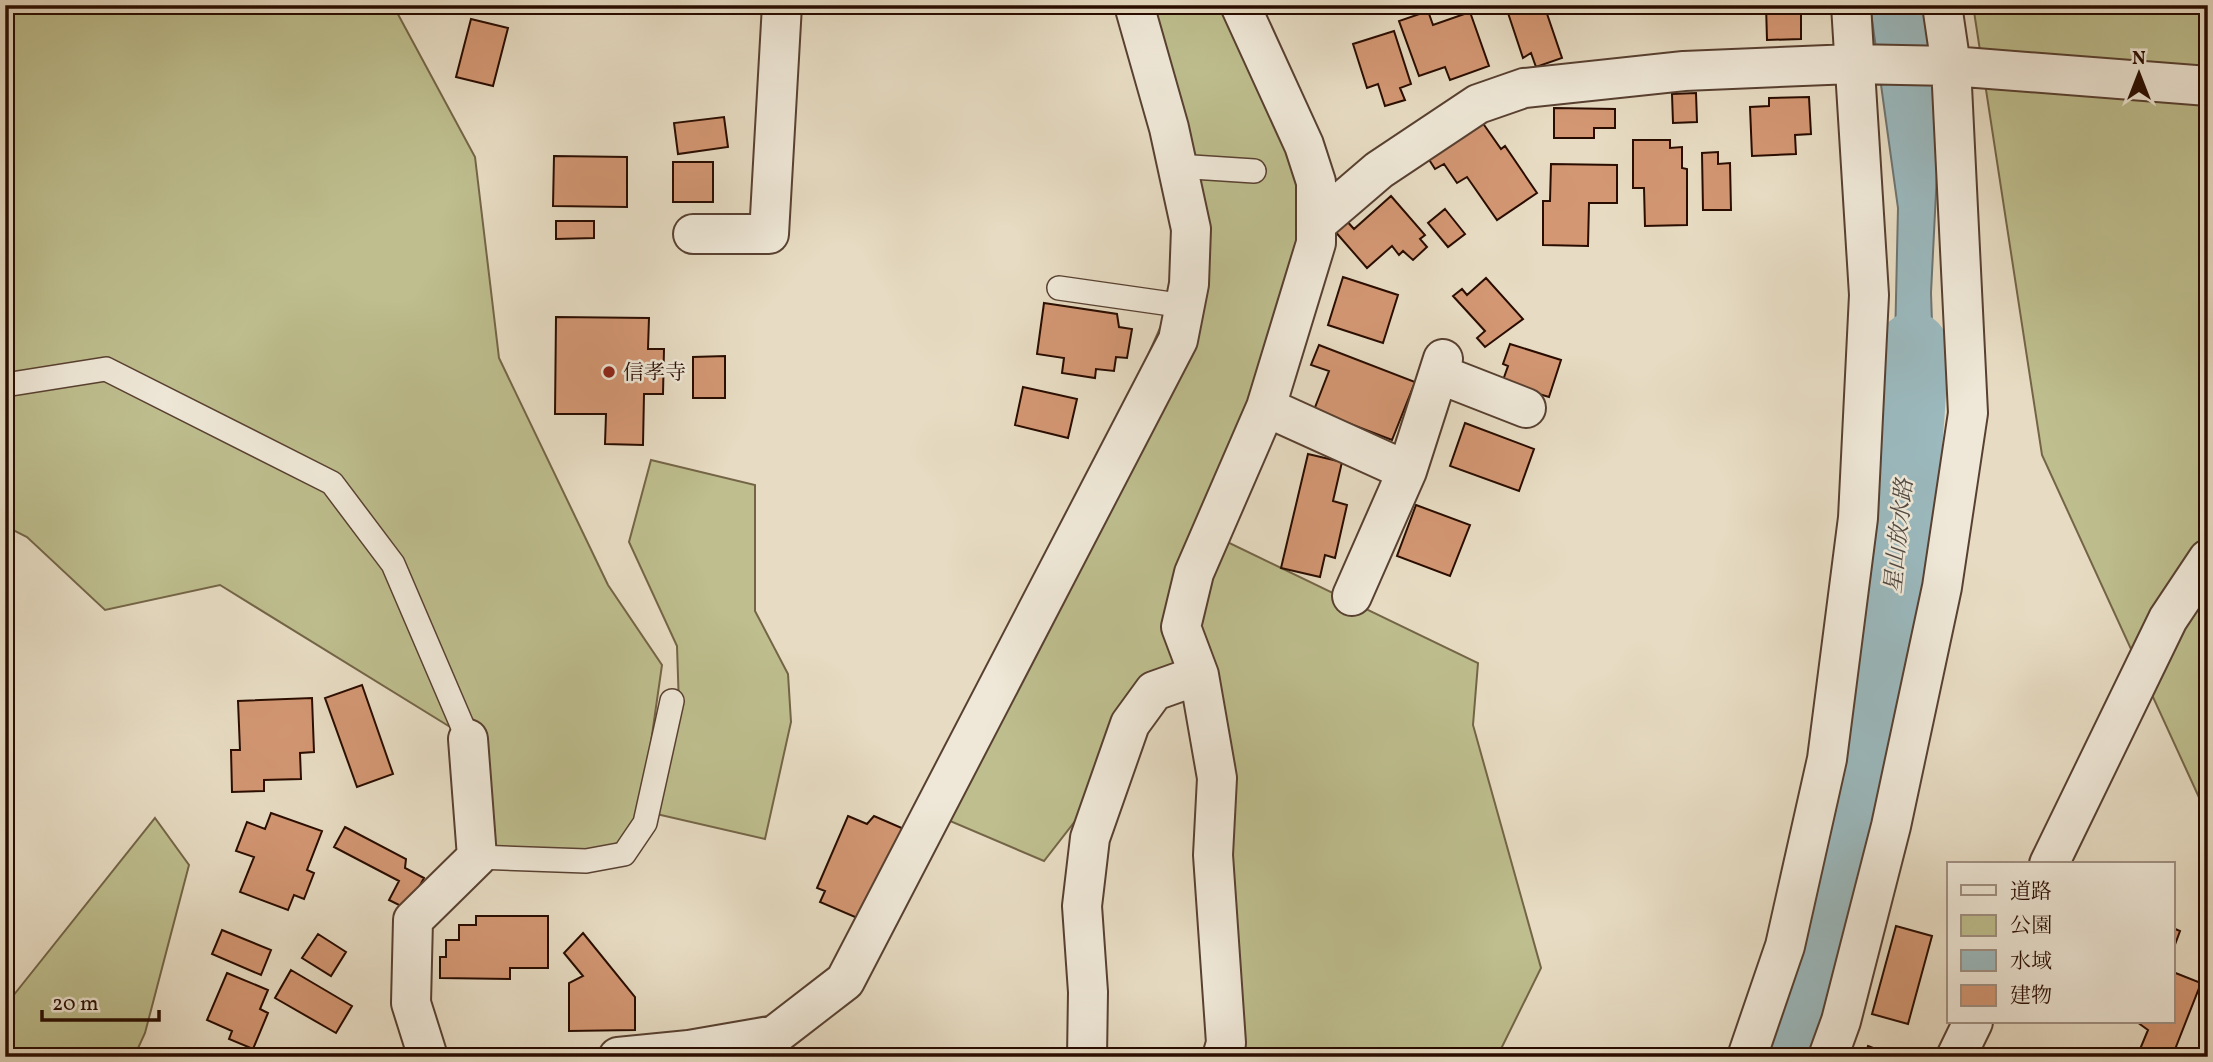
<svg xmlns="http://www.w3.org/2000/svg" width="2213" height="1062" font-family="Vollkorn,'Noto Serif JP',serif">
	<rect width="100%" height="100%" fill="#e7dcc3"/>
	<filter id="stains"><feTurbulence type="fractalNoise" baseFrequency=".00286" numOctaves="4"/><feColorMatrix values="0 0 0 0 .2 0 0 0 0 .09 0 0 0 0 .02 0 0 0 .5 -.17"/></filter>
	<radialGradient id="worn" r=".72"><stop offset=".6" stop-color="#630" stop-opacity="0"/><stop offset="1" stop-color="#630" stop-opacity=".3"/></radialGradient>
	<path fill="#bebe8e" stroke="#746547" stroke-width="2" d="M5,5h388l82,152 24,201 109,227 54,80 -24,168 -52,28 -110,-12 -8,-111 -248,-153 -115,25 -78,-73 -22,-11z
		M1140,5h100l76,238 -95,296 257,124 -5,62 68,243 -44,89h-286l7,-128 -34,-248 -140,180 -101,-43 233,-526 9,-90z
		M1973,5h235v812l-166,-362z
		M651,460l104,25v126l33,63 3,48 -26,117 -113,-26 27,-106 -2,-61 -48,-104z
		M155,818l34,47 -44,168 -11,24h-129v-51z"/>
	<path fill="#9bb9be" stroke="#6d7472" stroke-width="2" d="M1870,5h56l14,107 -9,181 6,177 -44,-38 5,-224z"/>
	<g fill="none" stroke-linecap="round" stroke-linejoin="round">
		<path stroke="#9bb9be" stroke-width="70" d="M1795,1057c54,-153 80,-311 98,-472 8,-79 18,-158 20,-238"/>
	</g>
	<path fill="#d39773" stroke="#290c00" stroke-width="2" d="M1523,5h21l18,53 -26,9 -5,-14 -8,5 -16,-48z
		M1766,5h35v34l-34,1z
		M1428,11l5,14 37,-13 19,54 -39,14 -5,-13 -26,9 -20,-55z
		M471,19l37,9 -15,58 -37,-9z
		M1394,31l17,53 -11,4 5,12 -20,6 -7,-22 -11,4 -14,-44z
		M1696,93l1,29 -24,1 -1,-29z
		M1809,97l2,37 -16,1 1,19 -44,2 -2,-49 19,-1v-8z
		M1554,108l61,1v19h-21v10h-40z
		M724,117l4,30 -50,7 -4,-31z
		M1482,122l19,27 4,-3 32,47 -40,27 -30,-43 -10,6 -13,-19 -9,5 -7,-11z
		M1633,140h37v8l12,-1v21l5,1v56l-42,1 -1,-38h-11z
		M1718,152v12l12,-1 1,47h-28l-1,-57z
		M554,156l73,1v50l-74,-1z
		M673,162h40v40h-40z
		M1551,164l66,1v38h-28l-1,43 -45,-1v-44h7z
		M1391,196l34,39 -5,4 7,8 -14,13 -10,-9 -4,4 -7,-9 -25,22 -34,-39 12,-10 9,10z
		M1445,209l20,25 -17,13 -20,-24z
		M556,221h38v17l-38,1z
		M1343,277l55,18 -15,48 -55,-18z
		M1486,278l37,41 -38,28 -8,-9 8,-7 -32,-35 9,-7 5,6z
		M1044,303l73,11 2,13 13,2 -5,29 -11,-1 -2,14 -18,-2 -1,9 -33,-5 2,-15 -27,-4z
		M556,317l93,1 -1,31h16l-1,45h-19l-1,51 -38,-1 1,-30h-51z
		M1510,344l51,16 -12,37 -47,-14 6,-17 -5,-2z
		M1319,345l96,37 -23,58 -78,-30 15,-39 -18,-6z
		M725,356v42h-32v-41z
		M1023,387l54,12 -9,39 -53,-13z
		M1465,423l69,26 -15,42 -69,-25z
		M1308,454l34,8 -9,39 14,4 -12,53 -10,-3 -5,22 -39,-9z
		M1416,505l54,20 -20,51 -53,-20z
		M362,685l31,89 -36,13 -32,-89z
		M312,698l2,54 -14,1 1,26 -37,1v11l-32,1 -1,-42h9l-2,-49z
		M271,813l51,18 -15,39 7,3 -10,26 -10,-4 -6,15 -48,-18 14,-35 -18,-6 11,-29 18,7z
		M848,816l19,8 7,-8 30,13 -42,91 -42,-18 5,-11 -8,-3z
		M345,827l61,32 -1,9 19,10 -17,31 -18,-9 10,-19 -65,-34z
		M476,916h72v52h-38v11l-70,-1v-21h6v-17h13v-15h17z
		M1896,926l36,10 -24,88 -36,-10z
		M2173,928l7,3 -7,19z
		M222,930l49,20 -10,25 -49,-21z
		M583,933l52,64v33l-66,1v-48l14,-7 -19,-23z
		M318,934l28,18 -15,24 -29,-18z
		M291,970l61,36 -16,27 -61,-35z
		M2173,972l28,11 -29,74h-26l-8,-3 10,-24 -11,-8h36z
		M227,973l41,17 -8,19 8,4 -15,36 -24,-10 3,-8 -25,-11z
		M1868,1046l28,11h-31z"/>
	<g fill="none" stroke-linecap="round" stroke-linejoin="round">
		<g stroke="#584031" stroke-width="26">
			<path id="lane" d="M1177,166l77,5
				M1059,288l126,18
				M5,385l101,-16 226,114 61,81 75,175
				M477,857l109,4 38,-7 21,-31 27,-122"/>
		</g>
		<g stroke="#584031" stroke-width="42">
			<path id="street" d="M1316,224l63,-54 99,-66 46,-16 160,-17 168,-7 99,2 257,20
				M693,234h76l13,-229
				M1439,374l87,34
				M1266,407l141,64 36,-112
				M1352,596l55,-125
				M2049,864l119,-245 40,-60
				M428,1057l-17,-54 2,-83 64,-63 -9,-118
				M618,1057l71,-7 86,-15 70,-54 333,-641 11,-56 2,-55 -22,-101 -35,-123
				M1087,1057l1,-65 -6,-86 8,-68 40,-114 24,-33 45,-16
				M1222,1057l4,-14 -13,-188 4,-77 -18,-103 -18,-48 13,-54 72,-166 50,-164v-61l-12,-37 -64,-140
				M1747,1057l38,-111 42,-187 31,-241 11,-223 -18,-290
				M1828,1057l13,-36 50,-195 51,-239 26,-174 -17,-347 -9,-61
				M1956,1057l17,-35"/>
		</g>
		<use href="#lane" stroke="#efe8d8" stroke-width="23"/>
		<use href="#street" stroke="#efe8d8" stroke-width="38"/>
	</g>
	<circle fill="#8f2418" stroke="#efe8d8" stroke-width="2.5" cx="609" cy="372" r="7"/>
	<g text-anchor="middle" stroke-width="5" stroke-linejoin="round" paint-order="stroke">
		<g font-size="21" fill="#290c00" stroke="#efe8d8" text-anchor="start">
			<text x="623" y="379">信孝寺</text>
		</g>
		<g font-size="23" font-style="italic" fill="#514942" stroke="#efe8d8">
			<text transform="translate(1898 536) rotate(-84)" y="8">星山放水路</text>
		</g>
	</g>
	<rect width="2213" height="1062" fill="none" stroke="#e7dcc3" stroke-width="28"/>
	<rect x="7" y="7" width="2199" height="1048" fill="none" stroke="#290c00" stroke-width="3.5"/>
	<rect x="14" y="14" width="2185" height="1034" fill="none" stroke="#290c00" stroke-width="2"/>
	<rect x="1947" y="862" width="228" height="161" fill="#efe8d8" stroke="#a09082" stroke-width="2"/>
	<rect x="1961" y="885" width="35" height="10" fill="#efe8d8" stroke="#a09082" stroke-width="2"/>
	<text x="2010" y="898" font-size="21" fill="#290c00">道路</text>
	<rect x="1961" y="915" width="35" height="21" fill="#bebe8e" stroke="#a09082" stroke-width="2"/>
	<text x="2010" y="932" font-size="21" fill="#290c00">公園</text>
	<rect x="1961" y="950" width="35" height="21" fill="#9bb9be" stroke="#a09082" stroke-width="2"/>
	<text x="2010" y="968" font-size="21" fill="#290c00">水域</text>
	<rect x="1961" y="985" width="35" height="21" fill="#d39773" stroke="#a09082" stroke-width="2"/>
	<text x="2010" y="1002" font-size="21" fill="#290c00">建物</text>
	<g transform="translate(2139 74)" stroke="#efe8d8" stroke-width="5" paint-order="stroke">
	<path d="M0-5L12 26L0 18L-12 26Z" fill="#290c00"/>
	<text y="-10" font-size="19" font-weight="bold" text-anchor="middle" fill="#290c00">N</text>
	</g>
	<path d="M42 1010v10h117v-10" fill="none" stroke="#290c00" stroke-width="3.5"/>
	<text x="52" y="1010" font-size="21" fill="#290c00" stroke="#efe8d8" stroke-width="5" paint-order="stroke">20 m</text>
	<rect width="100%" height="100%" filter="url(#stains)"/>
	<rect width="100%" height="100%" fill="url(#worn)"/>
</svg>
